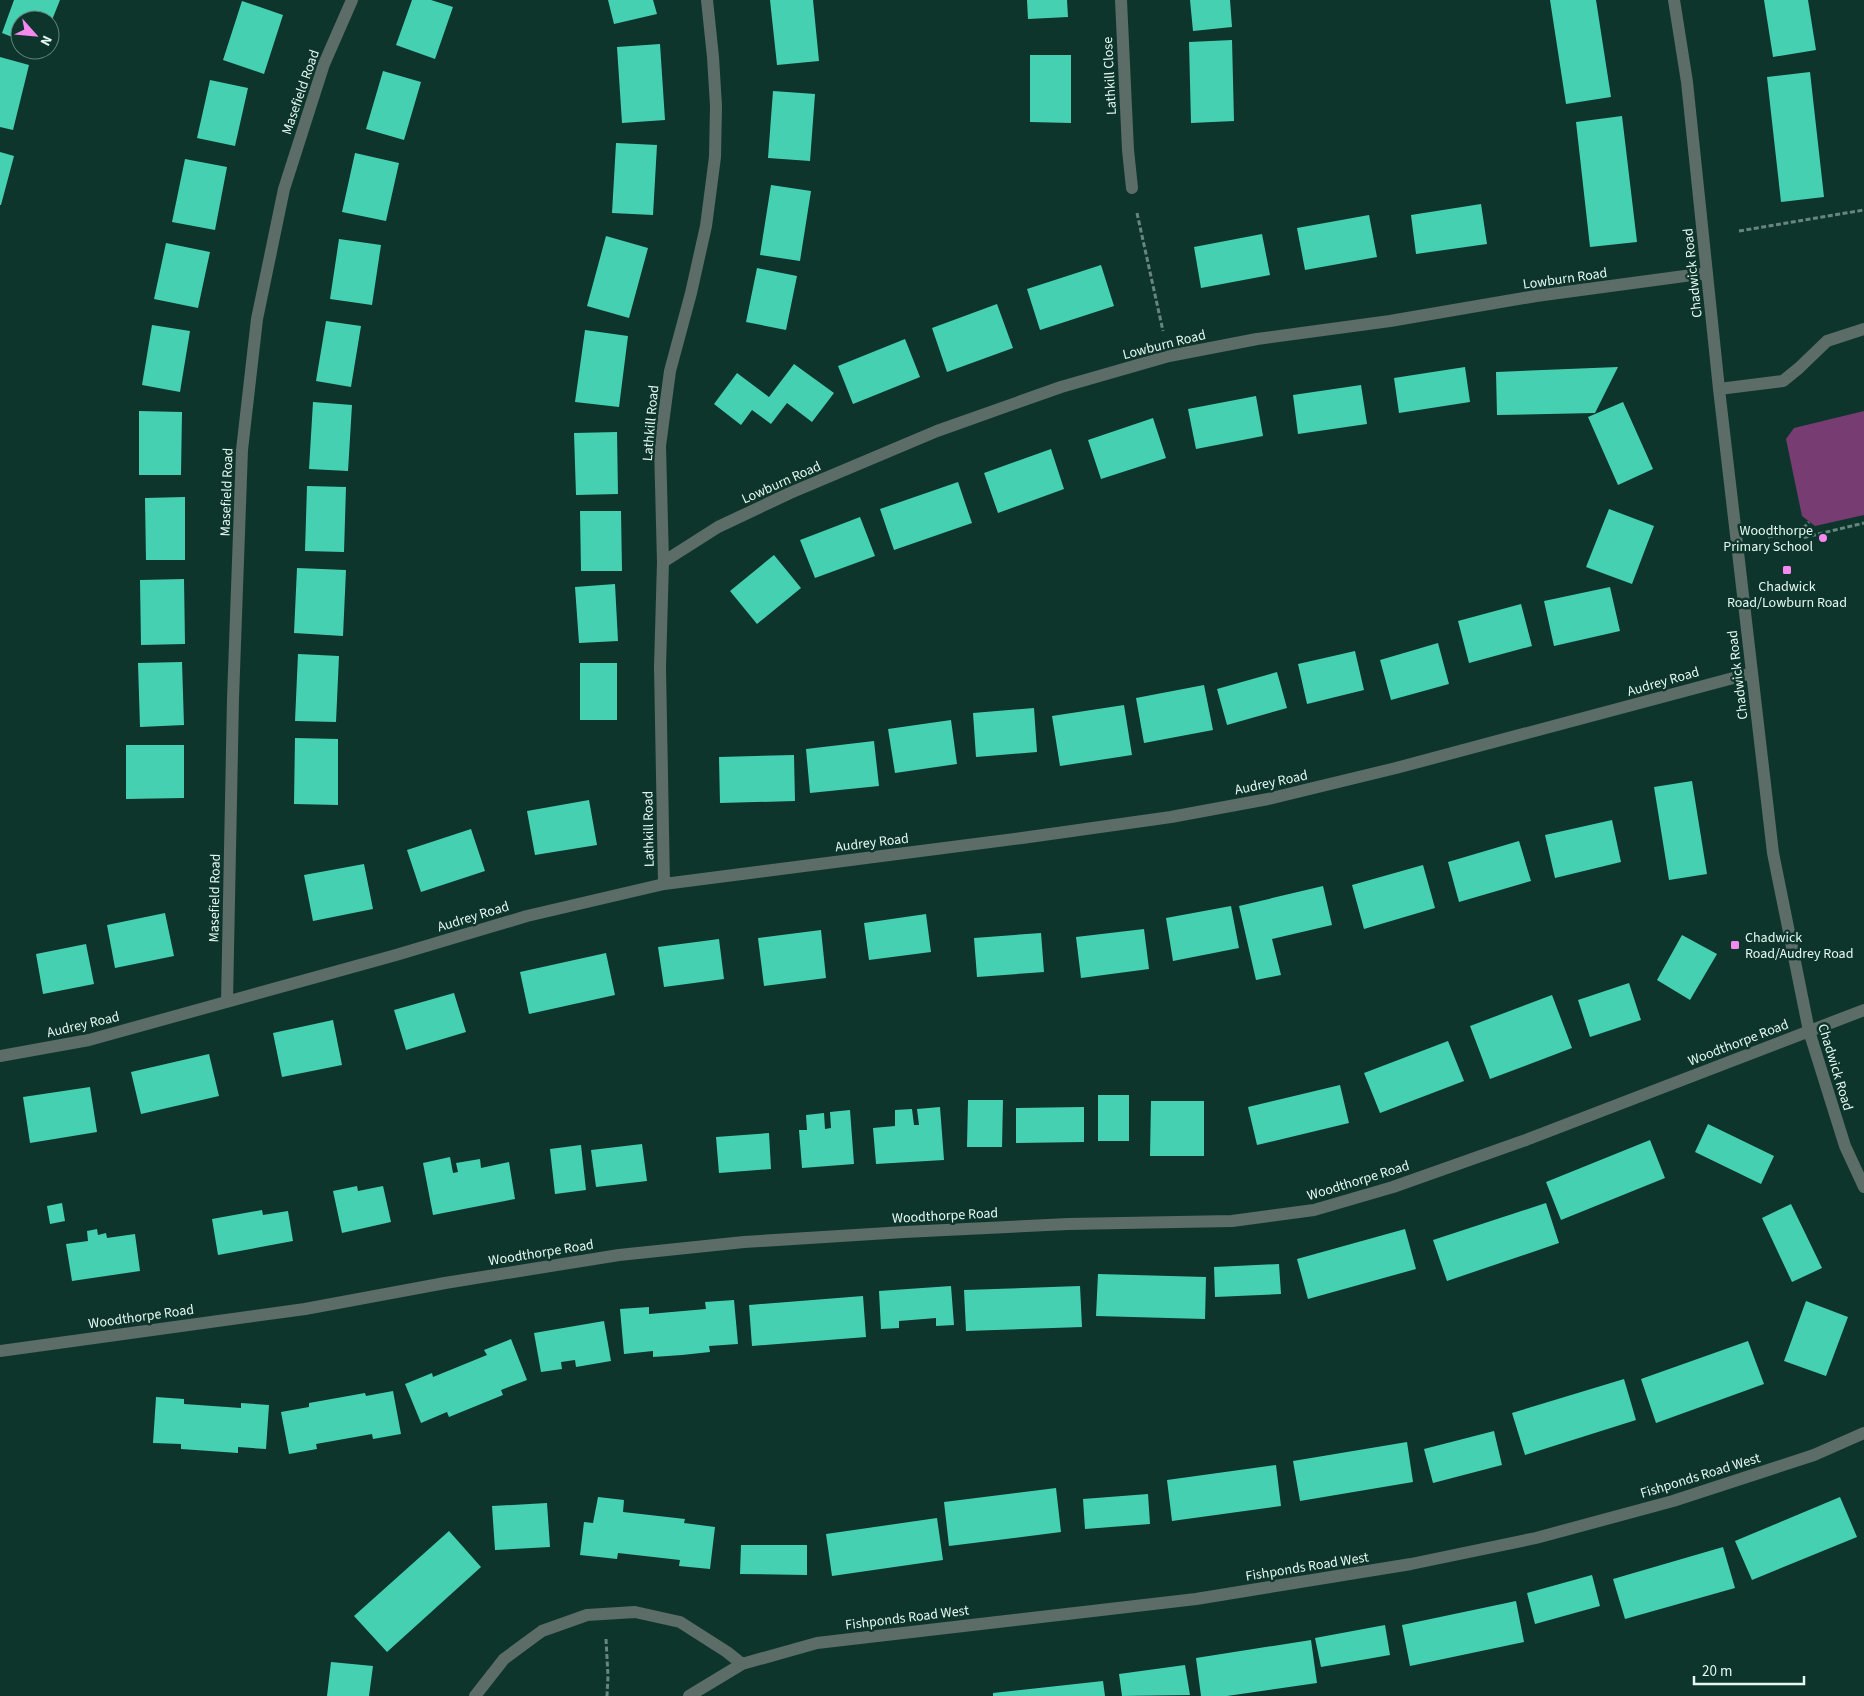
<svg xmlns="http://www.w3.org/2000/svg" width="1864" height="1696" font-family="'Source Sans 3',sans-serif">
	<rect width="100%" height="100%" fill="#0e352c"/>
	<path fill="#773d73" d="M1864,411v104l-49,11 -13,-10 -16,-77 8,-11z"/>
	<path fill="#46d0b2" d="M14,0h46l-10,25v-5h-30v20l-18,-7z
		M412,0h19l22,7 -18,52 -39,-14z
		M608,0h45l4,14 -43,10z
		M770,0h43l6,61 -42,4z
		M1027,0h40l1,17 -40,2z
		M1190,0h40l2,27 -39,4z
		M1550,0h46l15,97 -45,7z
		M1764,0h44l8,50 -43,7z
		M242,1l41,14 -19,59 -41,-14z
		M1232,40l2,81 -43,2 -2,-81z
		M660,44l5,76 -43,3 -5,-76z
		M1030,55h41v68l-41,-1z
		M0,57l29,8 -16,65 -13,-3z
		M383,71l38,11 -17,58 -38,-11z
		M1810,72l14,125 -43,5 -14,-125z
		M210,80l38,8 -13,58 -38,-8z
		M773,91l42,3 -5,67 -42,-3z
		M1622,116l15,126 -47,5 -14,-125z
		M616,143l41,2 -4,70 -41,-2z
		M0,152l14,4 -13,49h-1z
		M355,153l44,10 -13,58 -44,-9z
		M185,159l42,8 -12,63 -43,-8z
		M771,185l40,6 -11,70 -40,-6z
		M1481,204l6,40 -71,10 -5,-39z
		M1369,215l8,42 -72,13 -8,-42z
		M1262,234l8,41 -69,13 -7,-41z
		M606,236l42,12 -19,70 -42,-12z
		M339,239l42,6 -9,60 -42,-6z
		M166,243l44,9 -12,56 -44,-9z
		M1101,265l13,41 -74,24 -13,-41z
		M757,268l40,8 -11,54 -40,-8z
		M997,304l16,44 -66,24 -15,-44z
		M326,321l35,5 -10,61 -35,-6z
		M152,325l38,6 -10,61 -38,-7z
		M585,330l43,6 -9,71 -44,-5z
		M905,339l15,38 -67,27 -15,-38z
		M794,364l40,29 -22,29 -25,-19 -16,21 -19,-14 -11,15 -27,-21 23,-31 32,24z
		M1465,367l5,35 -71,11 -5,-35z
		M1618,367l-23,46 -98,2 -1,-43z
		M1361,385l6,39 -69,10 -5,-39z
		M1256,396l7,40 -67,13 -8,-40z
		M313,402l39,3 -4,66 -39,-2z
		M1623,402l30,67 -35,16 -30,-68z
		M139,411l43,1 -1,63h-42z
		M1153,418l13,40 -65,21 -13,-39z
		M617,432l1,62 -42,1 -2,-62z
		M1051,449l13,40 -66,24 -14,-40z
		M958,482l14,41 -78,27 -14,-41z
		M307,486l39,1 -2,65 -39,-1z
		M185,497v63h-39l-1,-62z
		M1609,509l45,17 -22,58 -46,-17z
		M580,511h41l1,60h-41z
		M860,517l15,39 -60,22 -15,-38z
		M774,555l27,33 -44,36 -27,-33z
		M297,568l49,2 -3,66 -49,-3z
		M184,579l1,65 -44,1 -1,-65z
		M615,584l3,57 -39,2 -4,-56z
		M1610,587l10,44 -66,15 -10,-45z
		M1521,604l11,42 -63,17 -11,-42z
		M1438,643l11,41 -58,16 -11,-40z
		M1355,651l9,39 -57,14 -9,-40z
		M298,654l41,2 -3,66 -41,-1z
		M182,662l2,63 -44,2 -2,-64z
		M580,663h37v57h-37z
		M1277,672l10,36 -60,17 -10,-36z
		M1204,685l9,45 -69,13 -8,-45z
		M1124,705l8,50 -72,11 -8,-50z
		M1034,708l3,44 -61,5 -3,-44z
		M951,720l6,44 -62,9 -7,-44z
		M295,738l43,1v66l-44,-1z
		M874,741l5,45 -69,7 -4,-44z
		M126,745h58v53l-58,1z
		M794,755l1,46 -75,2 -1,-46z
		M1692,781l15,93 -38,6 -15,-93z
		M589,800l8,45 -62,10 -8,-44z
		M1612,820l9,42 -66,16 -10,-43z
		M471,829l14,42 -64,21 -14,-42z
		M1519,841l12,40 -72,21 -11,-40z
		M364,864l9,45 -60,12 -9,-46z
		M1423,865l12,43 -71,21 -12,-44z
		M1323,886l9,39 -60,14 9,36 -25,5 -17,-74z
		M1231,906l8,42 -66,13 -7,-43z
		M165,913l9,43 -59,12 -8,-43z
		M926,914l5,38 -62,8 -5,-37z
		M1144,929l5,40 -68,9 -5,-41z
		M821,930l5,48 -62,8 -6,-48z
		M1041,933l3,39 -67,5 -3,-39z
		M1682,935l35,19 -27,46 -33,-20z
		M719,939l5,40 -60,8 -6,-40z
		M86,944l8,40 -51,10 -7,-40z
		M606,953l9,42 -86,19 -9,-42z
		M1629,983l12,37 -51,17 -12,-37z
		M454,993l12,39 -60,18 -12,-40z
		M1552,995l20,53 -82,31 -20,-53z
		M333,1020l9,45 -60,12 -9,-44z
		M1448,1041l16,40 -84,32 -16,-40z
		M209,1054l10,42 -78,18 -10,-42z
		M1340,1085l9,38 -92,22 -9,-38z
		M90,1087l7,45 -67,11 -7,-46z
		M1098,1095h31v46h-31z
		M968,1100h35l-1,47h-35z
		M1151,1101h53v55h-54z
		M940,1107l4,53 -68,4 -3,-36 22,-2v-16l17,-1 2,16h5l-2,-16z
		M1084,1107v35l-68,1v-35z
		M850,1110l4,54 -52,4 -3,-38h8l-1,-15 18,-2 1,16 6,-1 -1,-16z
		M1708,1124l66,32 -13,28 -66,-32z
		M769,1133l2,36 -52,4 -3,-36z
		M1650,1140l15,38 -104,42 -15,-38z
		M642,1144l5,37 -51,6 -5,-37z
		M581,1145l5,45 -31,4 -5,-45z
		M450,1157l3,16 5,-1 -2,-9 24,-4 1,9 28,-6 6,37 -82,16 -10,-52z
		M357,1186l1,5 25,-5 8,36 -49,11 -9,-42z
		M62,1203l3,18 -15,3 -3,-18z
		M1546,1203l13,40 -112,38 -14,-41z
		M1791,1204l31,64 -30,14 -30,-64z
		M262,1210l1,5 25,-4 5,30 -75,14 -6,-36z
		M97,1229l1,6 8,-2 1,5 28,-4 5,37 -68,10 -6,-37 22,-3 -1,-10z
		M1405,1229l11,40 -108,30 -11,-40z
		M1279,1264l2,30 -66,3 -1,-30z
		M1098,1274l108,3 -1,42 -109,-3z
		M951,1286l3,39 -18,1v-8l-37,3v7l-18,1 -2,-38z
		M1080,1286l2,41 -116,4 -2,-41z
		M863,1296l3,41 -114,9 -3,-41z
		M734,1300l4,44 -29,2 1,6 -28,3 -29,2v-6l-29,3 -4,-45 29,-2v7l57,-5 -1,-7z
		M1806,1301l42,16 -22,59 -42,-15z
		M604,1321l7,40 -35,6 -1,-7 -14,2 1,7 -21,3 -7,-39z
		M511,1339l16,41 -26,10 2,5 -54,22 -2,-5 -26,11 -16,-39 27,-11 1,4 54,-22 -3,-5z
		M1748,1341l16,43 -108,39 -15,-44z
		M1624,1379l12,41 -111,35 -13,-42z
		M393,1391l8,43 -28,5 -1,-5 -56,10 1,5 -28,5 -8,-42 28,-5v-4l56,-10 1,3z
		M156,1397l28,2v5l57,4v-5l28,2 -3,44 -28,-2v6l-57,-4v-5l-28,-1z
		M1494,1431l8,34 -69,18 -9,-34z
		M1407,1442l6,40 -113,19 -7,-40z
		M1276,1465l5,41 -109,15 -5,-41z
		M1056,1488l5,44 -112,14 -5,-44z
		M1148,1494l2,30 -65,5 -2,-30z
		M598,1497l26,3 -1,12 62,7 -1,4 31,4 -5,42 -31,-3 1,-6 -62,-7 -1,6 -37,-4 4,-33 9,1z
		M1840,1497l17,40 -105,43 -17,-39z
		M547,1503l3,44 -55,3 -3,-44z
		M937,1518l6,42 -111,16 -6,-42z
		M449,1531l32,36 -94,85 -33,-36z
		M741,1545h66v30l-67,-1z
		M1723,1547l12,41 -110,31 -12,-40z
		M1592,1575l8,31 -65,18 -8,-31z
		M1516,1601l8,41 -114,24 -8,-41z
		M1385,1625l5,30 -69,12 -6,-29z
		M1311,1640l6,43 -90,13h-26l-5,-38z
		M331,1662l42,4 -4,30h-42z
		M1185,1665l5,30 -68,1 -3,-22z
		M1103,1681l2,15h-112v-3z"/>
	<g fill="none" stroke-linecap="round" stroke-linejoin="round">
		<path stroke="#66867e" stroke-width="3" stroke-dasharray="5 2.5" stroke-linecap="butt" d="M1137,213l26,118
			M1739,231l125,-21
			M1799,533l3,5 62,-15
			M1768,537l31,-4 10,-11
			M606,1639l2,37 -1,20"/>
		<path stroke="#5c6c67" stroke-width="12" d="M1719,389l64,-8 16,-13 28,-27 37,-12"/>
		<path stroke="#5c6c67" stroke-width="12" d="M1121,0l7,150 4,38
			M1674,0l13,82 32,307 54,464 36,178 36,115 19,41
			M663,562l55,-35 72,-34 147,-62 124,-44 108,-31 88,-17 133,-18 146,-25 171,-23
			M664,884l-4,-217 3,-105 -3,-116 10,-75 21,-78 15,-67 9,-69 1,-51 -3,-49 -6,-57
			M227,1001l6,-302 9,-249 15,-131 27,-130 40,-125 28,-64
			M0,1056l89,-16 307,-85 131,-39 137,-32 358,-46 149,-21 97,-18 128,-31 356,-95
			M0,1351l305,-42 140,-26 174,-28 125,-13 160,-10 164,-8 164,-3 82,-11 79,-23 133,-47 338,-130
			M475,1696l29,-37 38,-28 45,-16 48,-3 45,10 47,30 15,12
			M689,1696l53,-32 75,-21 379,-44 215,-35 125,-26 137,-37 141,-46 50,-22"/>
	</g>
	<g fill="#f589ef" stroke="#0e352c" stroke-width="2">
		<circle cx="1823" cy="538" r="5"/>
		<rect x="1782" y="565" width="10" height="10" rx="2.5"/>
		<rect x="1730" y="940" width="10" height="10" rx="2.5"/>
	</g>
	<g text-anchor="middle" stroke-width="5" stroke-linejoin="round" paint-order="stroke">
		<g font-size="14" fill="#e3f8f1" stroke="#0e352c">
			<text transform="translate(1109 76) rotate(-93)" y="5">Lathkill Close</text>
			<text transform="translate(300 92) rotate(-71)" y="5">Masefield Road</text>
			<text transform="translate(1692 273) rotate(-96)" y="5">Chadwick Road</text>
			<text transform="translate(1565 278) rotate(-8)" y="5">Lowburn Road</text>
			<text transform="translate(1164 344) rotate(-14)" y="5">Lowburn Road</text>
			<text transform="translate(650 423) rotate(-85)" y="5">Lathkill Road</text>
			<text transform="translate(781 482) rotate(-24)" y="5">Lowburn Road</text>
			<text transform="translate(226 492) rotate(-88)" y="5">Masefield Road</text>
			<text transform="translate(1737 675) rotate(-97)" y="5">Chadwick Road</text>
			<text transform="translate(1663 681) rotate(-16)" y="5">Audrey Road</text>
			<text transform="translate(1271 782) rotate(-12)" y="5">Audrey Road</text>
			<text transform="translate(648 829) rotate(-91)" y="5">Lathkill Road</text>
			<text transform="translate(872 842) rotate(-7)" y="5">Audrey Road</text>
			<text transform="translate(214 898) rotate(-89)" y="5">Masefield Road</text>
			<text transform="translate(473 916) rotate(-17)" y="5">Audrey Road</text>
			<text transform="translate(83 1024) rotate(-13)" y="5">Audrey Road</text>
			<text transform="translate(1738 1042) rotate(-21)" y="5">Woodthorpe Road</text>
			<text transform="translate(1836 1067) rotate(73)" y="5">Chadwick Road</text>
			<text transform="translate(1358 1180) rotate(-17)" y="5">Woodthorpe Road</text>
			<text transform="translate(945 1215) rotate(-3)" y="5">Woodthorpe Road</text>
			<text transform="translate(541 1252) rotate(-9)" y="5">Woodthorpe Road</text>
			<text transform="translate(141 1316) rotate(-8)" y="5">Woodthorpe Road</text>
			<text transform="translate(1700 1475) rotate(-17)" y="5">Fishponds Road West</text>
			<text transform="translate(1307 1566) rotate(-9)" y="5">Fishponds Road West</text>
			<text transform="translate(907 1617) rotate(-7)" y="5">Fishponds Road West</text>
		</g>
		<g font-size="14" fill="#e3f8f1" stroke="#0e352c" text-anchor="end">
			<text x="1813" y="535">Woodthorpe<tspan x="1813" dy="16">Primary School</tspan></text>
			<text x="1787" y="591" text-anchor="middle">Chadwick<tspan x="1787" dy="16">Road/Lowburn Road</tspan></text>
			<text x="1745" y="942" text-anchor="start">Chadwick<tspan x="1745" dy="16">Road/Audrey Road</tspan></text>
		</g>
	</g>
	<g transform="translate(35 35) rotate(117)"><circle r="24" fill="#0e352c" stroke="#63837b"/>
	<path d="M0-4L9 19L0 12L-9 19Z" fill="#f589ef"/>
	<text y="-8" font-size="14" font-weight="bold" text-anchor="middle" fill="#e3f8f1">N</text>
	</g>
	<path d="M1694 1676v8h110v-8" fill="none" stroke="#e3f8f1" stroke-width="2.5"/>
	<text x="1702" y="1676" font-size="15" fill="#e3f8f1" stroke="#0e352c" stroke-width="4" paint-order="stroke">20 m</text>
</svg>
